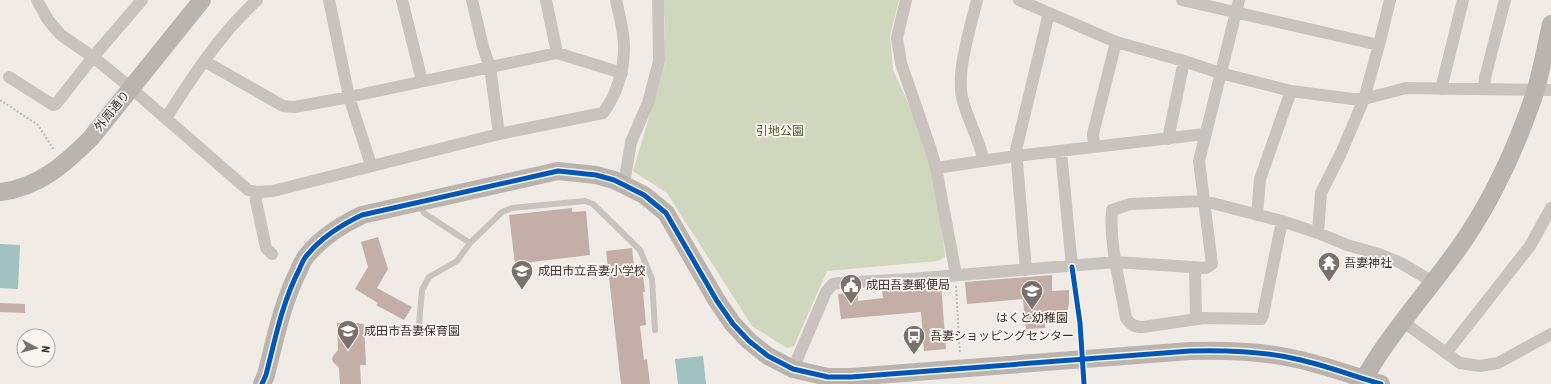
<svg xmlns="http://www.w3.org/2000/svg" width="1551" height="384" font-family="'Roboto Condensed','Noto Sans JP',sans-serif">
	<rect width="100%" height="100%" fill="#f0ebe5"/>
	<path fill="#d1d6bf" d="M661,0h238l-9,36 3,34 33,72 12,51 7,64 -7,4 -111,10 -33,75 -7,2 -35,-22 -85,-133 -34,-22 32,-108v-45z"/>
	<path fill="#a1c2c1" d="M0,244l20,1 -2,44 -18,-1z
		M703,356l3,28h-28l-3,-25z"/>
	<path fill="#c3afa7" d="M572,208v4l14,-1 4,44 -75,9 -6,-49z
		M378,237l10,32 -11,19 35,19 -8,13 -28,-15 2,-2 -23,-14 13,-22 -7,-25z
		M632,248l3,28 8,-1 2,17h-2l3,33 -6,1 4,34 3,-1 3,25h-29l-15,-133z
		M1052,275v16l17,-1v13l-1,6 -5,8 -3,1 -15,2v8l-19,1 -3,-30 -56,5 -2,-22z
		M941,284l5,65 -22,2 -3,-39 -80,7 -3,-25 20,-2v9l25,-3 -1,-9z
		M0,303l25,1v9l-25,-1z
		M337,323h22v1h5l2,41h-6l1,19h-21l-1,-16 -6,-6 -1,-3 1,-3 5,-6z"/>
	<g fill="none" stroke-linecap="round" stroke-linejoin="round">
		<path stroke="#c2bbb6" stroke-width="2" stroke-dasharray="2 2" stroke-linecap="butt" d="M0,100l38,25 16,25
			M956,286l4,68"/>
		<path stroke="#c9c3be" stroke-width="6" d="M420,205l4,8 46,30
			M419,325l3,-35 7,-13 28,-16 13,-18 32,-31 10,-4 73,-7 8,3 47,46 12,29 3,51"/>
		<path stroke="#c9c3be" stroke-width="12" d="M37,0l11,20 13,15 32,22 38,31 117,102 9,2 16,-1 226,-57 104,-21c14,-19 21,-43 21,-67 0,-15 -5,-31 -8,-46
			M329,0l20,97 22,68
			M402,0l20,81
			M472,0l11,47 7,20 9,67
			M546,0l11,53
			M906,0l-9,38 4,25 30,87 5,18 20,107
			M977,0c-6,26 -21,72 -15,97 5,22 17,42 22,64
			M1019,0l97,42 68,19 36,12 71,18 62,8h11l42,-11 145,2
			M1182,0l197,45
			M204,61l79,45 12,1 54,-10 208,-44 65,20
			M9,77l44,28 3,-1 37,-47 49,-57
			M1441,89l22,-89
			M1484,89l1,-11 20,-78
			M166,118c27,-42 54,-84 91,-118
			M1168,139l16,-78
			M1094,147l-1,-13 23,-92
			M1061,151l11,116
			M936,168l80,-12 189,-22
			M624,184l7,-42 17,-39 11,-42 -1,-61
			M257,192l-1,9 10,47 6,6
			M1257,215l3,-36 31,-88
			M1282,221l-19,94 -2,4 -57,-1 -61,9c-9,0 -12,-2 -17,-9 -6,-33 -17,-76 -14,-108l18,-6 74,-3 78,20 36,12 29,12 32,9 22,9 32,19
			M1318,233l3,-40 20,-40 23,-54 15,-54 11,-45
			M1195,267l1,52
			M1026,270l-10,-120 33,-137
			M1402,321l58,42 20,3 18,-3 53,-29
			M1446,353l84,-107 21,-38
			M793,369l33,-77 7,-8 6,-1 72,-4 205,-17 90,6 6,-4 -13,-103 40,-161"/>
		<path stroke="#bab3ae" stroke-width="18" d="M0,192c38,-4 65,-28 91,-54l111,-138
			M262,384l4,-9c9,-35 16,-72 33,-105 2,-5 5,-12 9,-16 15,-18 33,-29 54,-39l196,-44 38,4 18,5 30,15 22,18 51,88 16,23 16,17 19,15 25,13 35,8h23l339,-26c35,-1 72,0 106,8 29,6 57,17 85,25
			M1361,384c27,-49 65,-90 97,-135 28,-39 49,-82 66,-126 4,-11 9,-23 12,-34 6,-21 10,-43 15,-65"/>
		<g stroke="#fbf5ee" stroke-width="8">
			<path id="cycleway" d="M1072,267l8,56 4,61
				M262,384l4,-9c9,-35 16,-72 33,-105 2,-5 5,-12 9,-16 15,-18 33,-29 54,-39l196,-44 38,4 18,5 30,15 22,18 51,88 16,23 16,17 19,15 25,13 35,8h23l339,-26c35,-1 72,0 106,8 29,6 57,17 85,25"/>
		</g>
		<use href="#cycleway" stroke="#0057b8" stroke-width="5"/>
	</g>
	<defs>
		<g id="temple-pin" transform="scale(1.15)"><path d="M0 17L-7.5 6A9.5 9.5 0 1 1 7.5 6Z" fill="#7a716c" stroke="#fbf5ee"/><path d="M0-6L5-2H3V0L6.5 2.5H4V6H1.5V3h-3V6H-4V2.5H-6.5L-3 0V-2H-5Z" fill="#fff"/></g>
		<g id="school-pin" transform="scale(1.15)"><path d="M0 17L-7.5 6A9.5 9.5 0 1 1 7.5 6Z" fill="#7a716c" stroke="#fbf5ee"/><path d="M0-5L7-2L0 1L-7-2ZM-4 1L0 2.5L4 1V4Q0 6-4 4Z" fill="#fff"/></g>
		<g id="civic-pin" transform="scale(1.15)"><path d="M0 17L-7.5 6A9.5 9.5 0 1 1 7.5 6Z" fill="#7a716c" stroke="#fbf5ee"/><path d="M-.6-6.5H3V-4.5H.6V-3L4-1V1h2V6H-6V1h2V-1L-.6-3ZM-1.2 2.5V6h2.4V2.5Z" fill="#fff"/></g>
		<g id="bus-pin" transform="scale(1.15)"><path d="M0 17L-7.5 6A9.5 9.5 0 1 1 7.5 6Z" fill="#7a716c" stroke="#fbf5ee"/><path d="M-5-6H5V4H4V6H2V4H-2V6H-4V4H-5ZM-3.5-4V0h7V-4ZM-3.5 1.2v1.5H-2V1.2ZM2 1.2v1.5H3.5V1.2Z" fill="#fff"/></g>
	</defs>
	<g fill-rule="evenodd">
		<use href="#temple-pin" x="1329" y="263"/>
		<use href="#school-pin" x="522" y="271"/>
		<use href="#civic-pin" x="851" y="285"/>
		<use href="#school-pin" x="1032" y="291"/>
		<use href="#school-pin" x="348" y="331"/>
		<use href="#bus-pin" x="914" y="336"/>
	</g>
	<g text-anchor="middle" stroke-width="3.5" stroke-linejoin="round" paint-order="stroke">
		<g font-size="12" fill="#3b302b" stroke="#fbf5ee">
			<text transform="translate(112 111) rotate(-51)" y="4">外周通り</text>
		</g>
		<g font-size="12" fill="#4a5a2e" stroke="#fbf5ee">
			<text x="780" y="135">引地公園</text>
		</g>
		<g font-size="12" fill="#3b302b" stroke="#fbf5ee" text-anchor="start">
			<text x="1344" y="267">吾妻神社</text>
			<text x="538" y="275">成田市立吾妻小学校</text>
			<text x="866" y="289">成田吾妻郵便局</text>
			<text x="1032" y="322" text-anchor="middle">はくと幼稚園</text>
			<text x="364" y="335">成田市吾妻保育園</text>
			<text x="930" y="340">吾妻ショッピングセンター</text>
		</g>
	</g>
	<g transform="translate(36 348) rotate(97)"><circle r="19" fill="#fbf5ee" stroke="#aea6a0"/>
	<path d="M0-3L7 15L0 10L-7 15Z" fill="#7a716c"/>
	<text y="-6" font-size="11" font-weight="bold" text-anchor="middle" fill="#3b302b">N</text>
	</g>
</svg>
